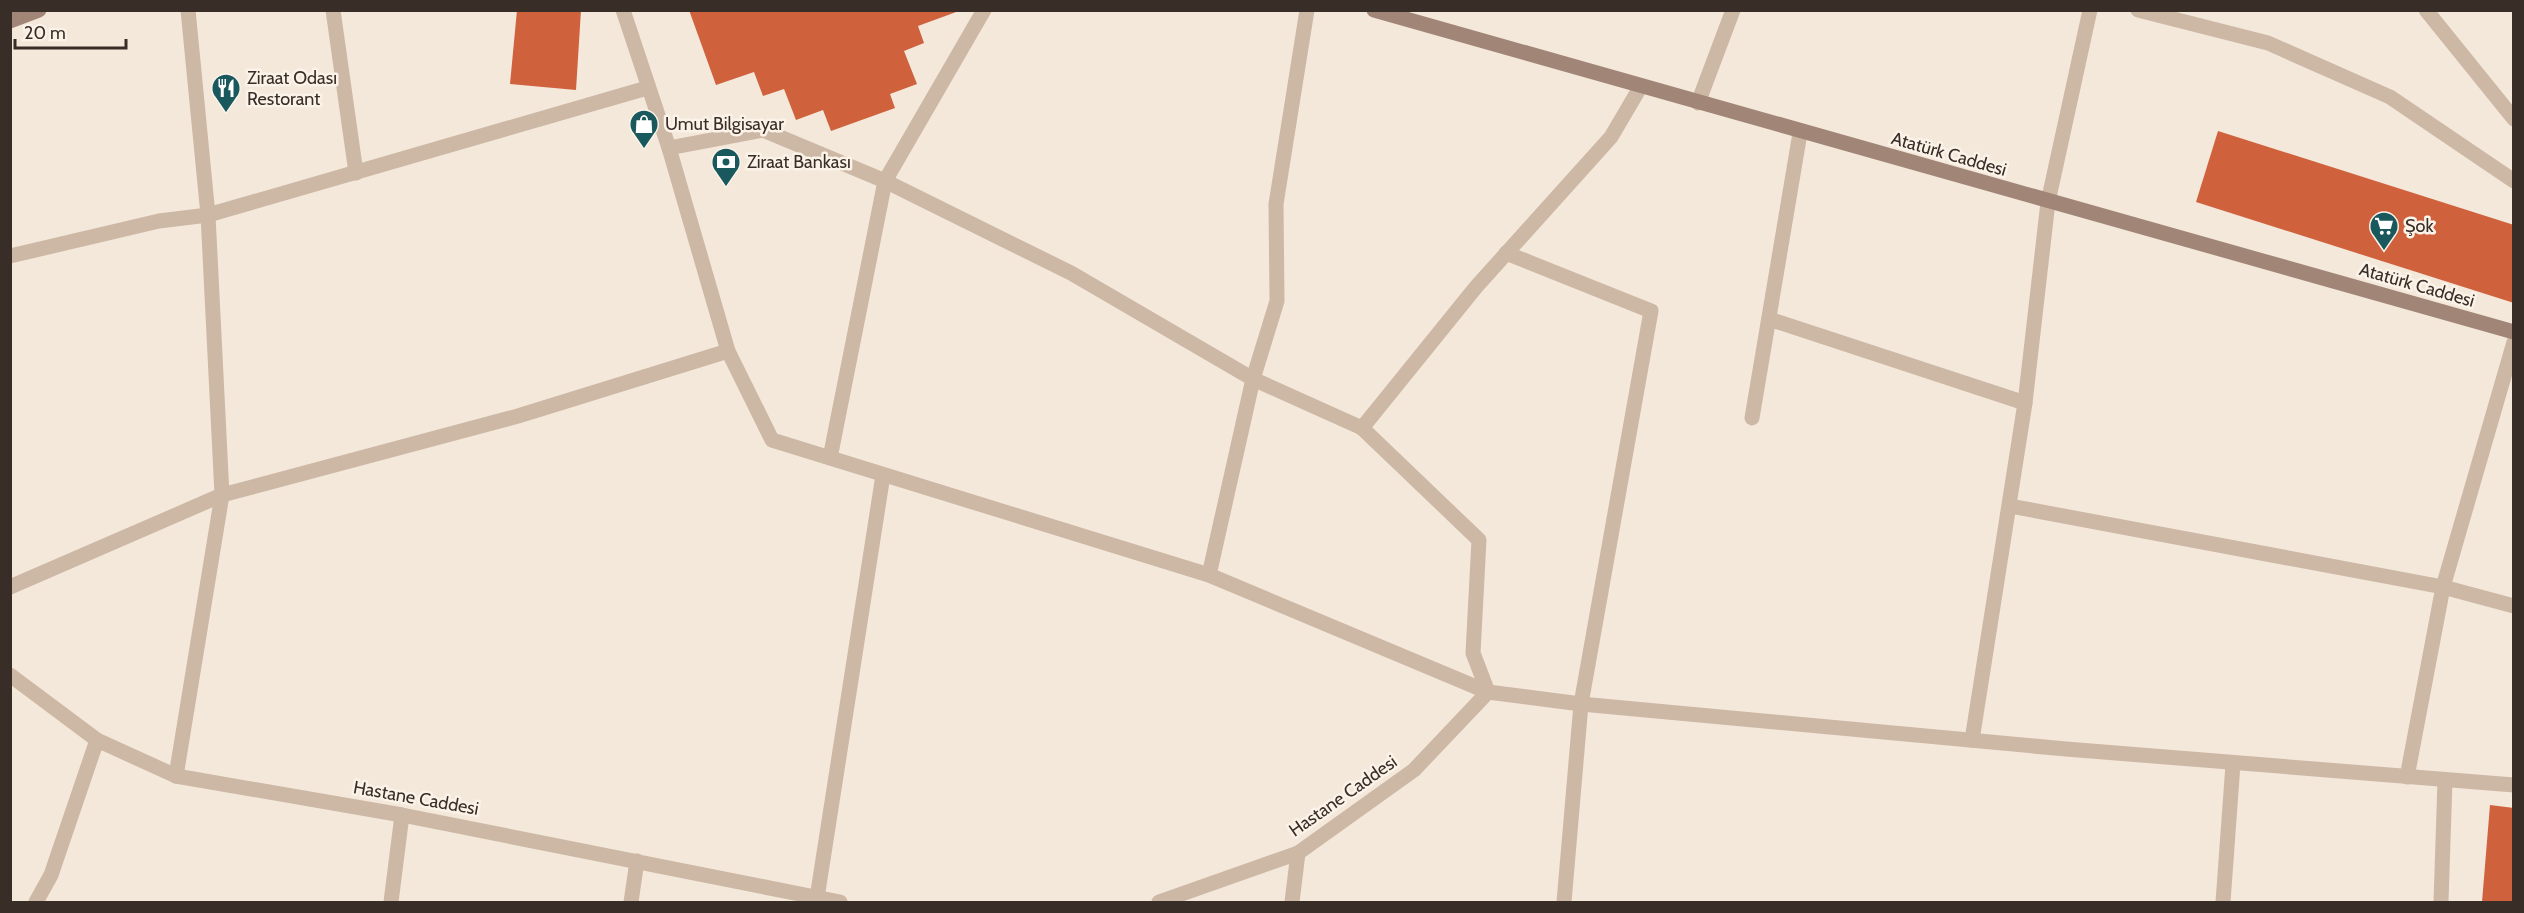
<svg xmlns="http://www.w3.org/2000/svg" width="2524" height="913" viewBox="0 0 2524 913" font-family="Cabin,sans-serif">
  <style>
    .building { fill: #d0613d }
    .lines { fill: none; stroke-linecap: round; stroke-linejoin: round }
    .street { stroke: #cdb8a6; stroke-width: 15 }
    .secondary { stroke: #a18677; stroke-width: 15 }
    .labels { text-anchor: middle; stroke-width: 5; stroke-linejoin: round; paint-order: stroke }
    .poi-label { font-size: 18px; fill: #392d27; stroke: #fbf2e8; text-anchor: start }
    .street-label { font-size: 18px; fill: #392d27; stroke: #fbf2e8 }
  </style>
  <rect width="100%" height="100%" fill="#f4e8db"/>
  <!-- building -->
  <g class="building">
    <path d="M517,10H581L576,90L510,84Z"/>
    <path d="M689,10H959V11L918,26L924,43L904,51L917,84L890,94L895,108L831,131L823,110L796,120L784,89L763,96L754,72L716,85Z"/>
    <path d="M2218,131L2514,225V303L2196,202Z"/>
    <path d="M2490,805L2514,808V902H2482Z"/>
  </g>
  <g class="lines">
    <!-- street -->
    <g class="street">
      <path d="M333,10L356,173"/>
      <path d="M623,10L669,148L728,351L772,440L1209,575L1488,692L1581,704L2066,749L2514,785"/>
      <path d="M1307,10L1276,204L1277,301L1253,379L1362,428L1476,287L1611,137L1641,86"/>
      <path d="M2138,10L2268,43L2390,97L2514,181"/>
      <path d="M2426,10L2514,119"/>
      <path d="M1698,103L1733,10"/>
      <path d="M669,148L763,130L885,181L1071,273L1253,379L1209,575"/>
      <path d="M1506,253L1651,311L1581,704L1564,902"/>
      <path d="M10,256L159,221L208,215L647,88"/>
      <path d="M1769,319L2025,403"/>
      <path d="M1752,418L1800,133"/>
      <path d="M1362,428L1479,540L1473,653L1488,692"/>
      <path d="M830,458L885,181L984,10"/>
      <path d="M2010,506L2443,587L2514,606"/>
      <path d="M10,587L222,495L518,416L728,351"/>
      <path d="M10,675L97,740L176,776L402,815L840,902"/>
      <path d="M1972,740L2025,403L2048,202L2090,10"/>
      <path d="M176,776L222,495L208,215L188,10"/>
      <path d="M2407,777L2443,587L2514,342"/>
      <path d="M817,898L883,475"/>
      <path d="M36,902L51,875L97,740"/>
      <path d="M391,902L402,815"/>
      <path d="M631,902L637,861"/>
      <path d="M1159,902L1298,853L1414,770L1488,692"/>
      <path d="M1292,902L1298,853"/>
      <path d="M2223,902L2233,764"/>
      <path d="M2441,902L2445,780"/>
    </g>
    <!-- secondary -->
    <g class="secondary">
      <path d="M1374,10L2514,332"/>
      <path d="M10,21L39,10"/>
    </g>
  </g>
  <!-- icons -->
  <defs>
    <g id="restaurant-pin" transform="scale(1.5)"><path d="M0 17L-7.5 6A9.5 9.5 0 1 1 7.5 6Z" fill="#19595e" stroke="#fbf2e8"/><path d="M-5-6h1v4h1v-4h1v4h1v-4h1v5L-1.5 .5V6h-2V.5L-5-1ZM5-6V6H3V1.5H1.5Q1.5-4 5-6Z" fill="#fff"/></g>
    <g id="shop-pin" transform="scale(1.5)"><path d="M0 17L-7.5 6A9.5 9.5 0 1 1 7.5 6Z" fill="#19595e" stroke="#fbf2e8"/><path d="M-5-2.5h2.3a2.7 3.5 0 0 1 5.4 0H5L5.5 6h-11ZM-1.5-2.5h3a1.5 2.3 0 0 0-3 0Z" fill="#fff"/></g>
    <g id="bank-pin" transform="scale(1.5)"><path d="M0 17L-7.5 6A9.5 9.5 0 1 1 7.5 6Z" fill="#19595e" stroke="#fbf2e8"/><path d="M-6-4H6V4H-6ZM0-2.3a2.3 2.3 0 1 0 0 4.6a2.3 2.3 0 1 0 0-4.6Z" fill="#fff"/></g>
    <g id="supermarket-pin" transform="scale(1.5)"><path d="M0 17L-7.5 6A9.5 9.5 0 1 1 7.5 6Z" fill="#19595e" stroke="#fbf2e8"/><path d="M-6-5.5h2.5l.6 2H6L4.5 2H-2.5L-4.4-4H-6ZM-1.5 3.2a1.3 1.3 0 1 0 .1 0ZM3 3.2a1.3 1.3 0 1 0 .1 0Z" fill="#fff"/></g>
  </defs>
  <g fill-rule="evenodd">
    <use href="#restaurant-pin" x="226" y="88"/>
    <use href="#shop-pin" x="644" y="124"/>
    <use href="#bank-pin" x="726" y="162"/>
    <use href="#supermarket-pin" x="2384" y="226"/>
  </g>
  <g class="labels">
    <!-- poi labels -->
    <g class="poi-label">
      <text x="247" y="84">Ziraat Odası<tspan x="247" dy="21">Restorant</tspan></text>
      <text x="665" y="130">Umut Bilgisayar</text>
      <text x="747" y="168">Ziraat Bankası</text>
      <text x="2405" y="232">Şok</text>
    </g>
    <!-- street labels -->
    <g class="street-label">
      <text transform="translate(1949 154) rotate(16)" y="6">Atatürk Caddesi</text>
      <text transform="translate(2417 285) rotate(16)" y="6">Atatürk Caddesi</text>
      <text transform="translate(1343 796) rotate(-35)" y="6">Hastane Caddesi</text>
      <text transform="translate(416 798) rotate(10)" y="6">Hastane Caddesi</text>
    </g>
  </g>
  <!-- border -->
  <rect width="2524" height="913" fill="none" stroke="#392d27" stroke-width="24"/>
  <!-- scale -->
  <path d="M15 39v9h111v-9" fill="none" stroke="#392d27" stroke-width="3"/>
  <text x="24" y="39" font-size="18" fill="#392d27" stroke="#fbf2e8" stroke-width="4.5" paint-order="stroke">20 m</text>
</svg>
